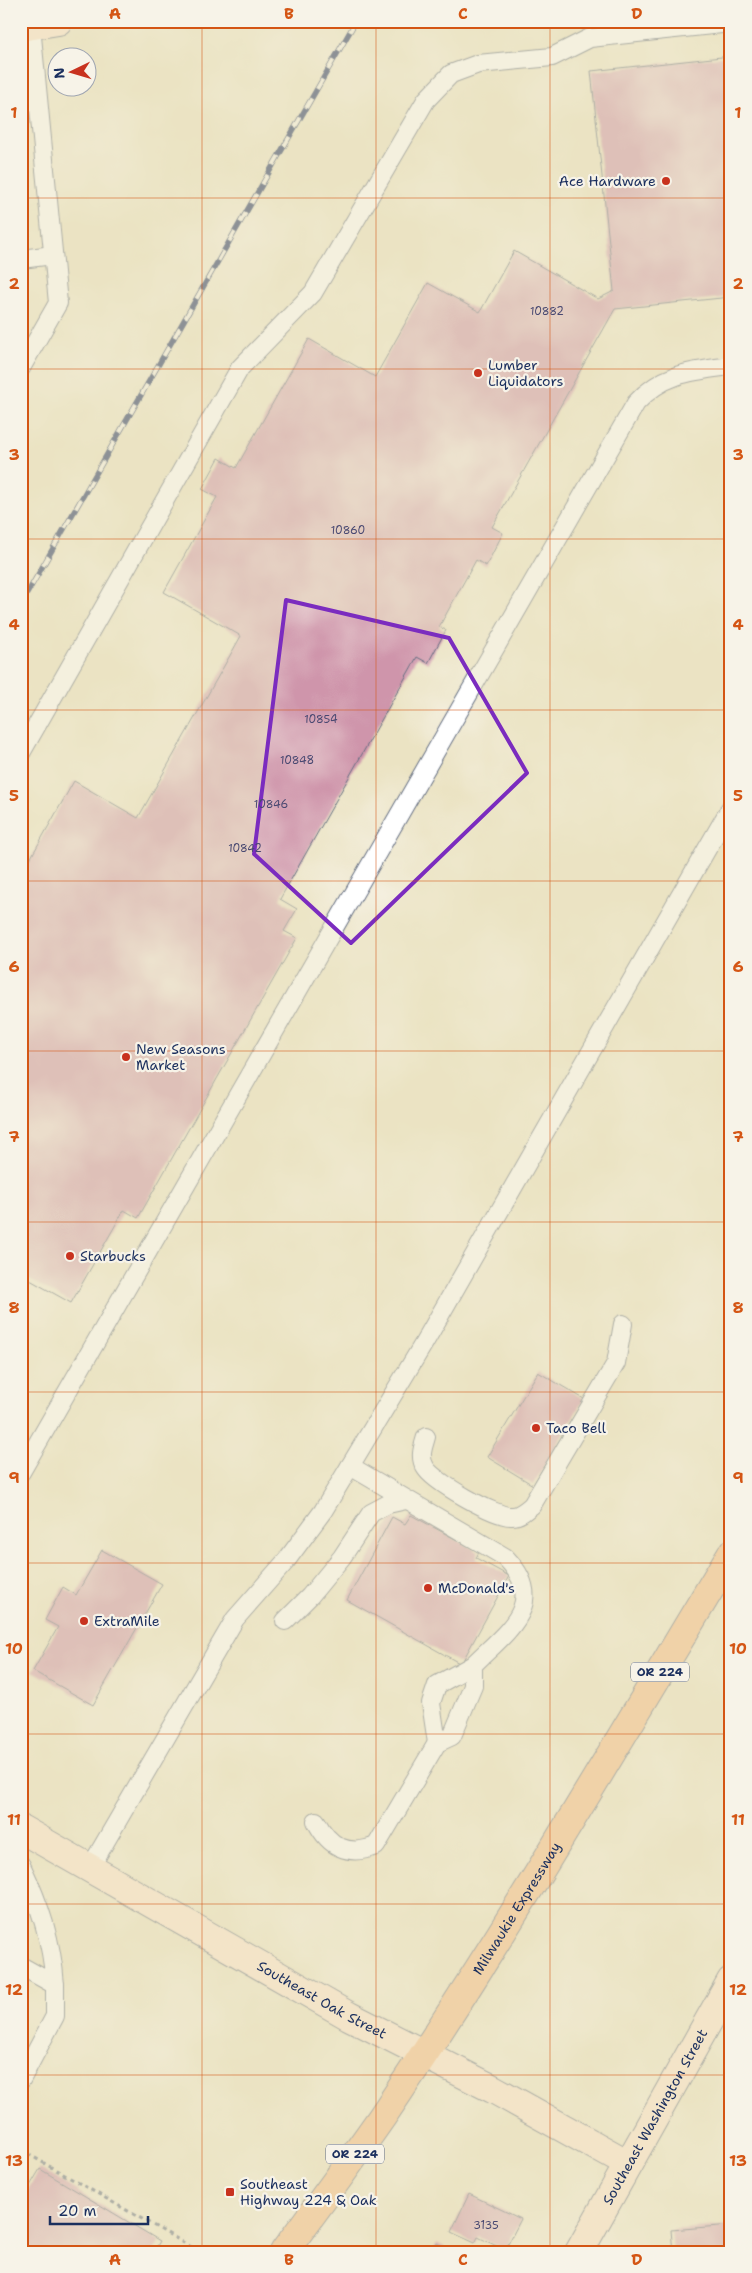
<svg xmlns="http://www.w3.org/2000/svg" width="752" height="2273" viewBox="0 0 752 2273" font-family="'Shantell Sans',sans-serif">
  <style>
    .building { fill: #cf95ab }
    .lines { fill: none; stroke-linecap: round; stroke-linejoin: round }
    .lane-casing { stroke: #646e81; stroke-width: 20 }
    .secondary-casing { stroke: #646e81; stroke-width: 30 }
    .highway-casing { stroke: #646e81; stroke-width: 30 }
    .path { stroke: #646e81; stroke-width: 3; stroke-dasharray: 4 4; stroke-linecap: butt }
    .lane { stroke: #fff; stroke-width: 18 }
    .secondary { stroke: #fce5cf; stroke-width: 28 }
    .highway { stroke: #f7bd88; stroke-width: 28 }
    .rail-casing { stroke: #1b2f5e; stroke-width: 5.5 }
    .rail { stroke: #f7f3e8; stroke-width: 4; stroke-dasharray: 11; stroke-linecap: butt }
    .marked { fill: none; stroke: #7b2cbf; stroke-width: 4; stroke-linejoin: round }
    .grid { fill: none; stroke: #d45514; stroke-width: 1; stroke-opacity: 0.55 }
    .poi-dot { fill: #c8321e; stroke: #f7f3e8; stroke-width: 2 }
    .labels { text-anchor: middle; stroke-width: 4.5; stroke-linejoin: round; paint-order: stroke }
    .number-label { font-size: 11px; fill: #484871 }
    .shield { fill: #f7f3e8; stroke: #5d6a87; stroke-width: 1 }
    .shield-label { font-size: 12px; font-weight: bold; fill: #1b2f5e }
    .poi-label { font-size: 14px; fill: #1b2f5e; stroke: #f7f3e8; text-anchor: start }
    .street-label { font-size: 14px; fill: #1b2f5e; stroke: #f7f3e8 }
    .neatline { fill: none; stroke: #d45514; stroke-width: 2 }
    .grid-label { font-size: 16px; text-anchor: middle; font-weight: bold; fill: #d45514 }
  </style>
  <rect width="100%" height="100%" fill="#f7f3e8"/>
  <filter id="ink" filterUnits="userSpaceOnUse"><feTurbulence type="fractalNoise" baseFrequency=".02" numOctaves="2"/><feDisplacementMap in="SourceGraphic" scale="10" xChannelSelector="R" yChannelSelector="G"/><feConvolveMatrix kernelMatrix="1 2 1 2 8 2 1 2 1" color-interpolation-filters="sRGB"/></filter>
  <filter id="wash" filterUnits="userSpaceOnUse"><feTurbulence type="fractalNoise" baseFrequency=".0096" numOctaves="4" result="noise"/><feDisplacementMap in="SourceGraphic" scale="20" xChannelSelector="R" yChannelSelector="G"/><feGaussianBlur stdDeviation="1.12" result="paint"/><feColorMatrix in="noise" values="0 0 0 0 0 0 0 0 0 0 0 0 0 0 0 0 0 1.4 0 .05"/><feComposite in="paint" operator="in"/></filter>
  <g filter="url(#wash)">
    <rect width="100%" height="100%" fill="#ebe3c3"/>
    <g id="blocks">
      <!-- building -->
      <g class="building">
        <path d="M731,56V297L615,309L492,527L503,533L486,566L476,560L439,627L446,630L428,663L417,657L280,899L297,909L284,931L297,938L138,1218L124,1210L71,1303L21,1275V875L74,781L138,818L241,636L164,592L217,497L202,489L219,458L236,468L309,339L375,377L428,283L480,312L514,251L598,299L614,291L591,71Z"/>
        <path d="M538,1372L584,1399L533,1485L487,1457Z"/>
        <path d="M411,1515L479,1552L476,1558L509,1576L461,1664L347,1600L392,1517L405,1524Z"/>
        <path d="M102,1550L162,1584L93,1705L33,1671L58,1627L45,1620L63,1587L76,1595Z"/>
        <path d="M40,2169L160,2241L154,2252H33L21,2245V2201Z"/>
        <path d="M469,2194L521,2219L505,2250L478,2237L475,2243L451,2232Z"/>
        <path d="M731,2225V2252H673L671,2230Z"/>
        <path d="M437,2243L454,2252H432Z"/>
      </g>
    </g>
  </g>
  <g filter="url(#ink)">
    <use href="#blocks" fill-opacity="0" stroke="#646e81" stroke-width="1"/>
    <g class="lines">
      <!-- lane casing -->
      <g class="lane-casing">
        <g id="lane">
          <path d="M21,259L53,255"/>
          <path d="M21,368L58,303L31,26"/>
          <path d="M21,753L240,368L313,293L426,100L451,74L478,64L552,57L590,38L731,23"/>
          <path d="M426,1437C423,1447 419,1457 425,1467C432,1481 497,1518 512,1516C520,1516 526,1510 532,1505L616,1363L623,1324"/>
          <path d="M21,1472L636,403C663,373 692,371 731,366"/>
          <path d="M285,1621L310,1596L342,1557L371,1513L388,1504L406,1500"/>
          <path d="M437,1743L431,1703L437,1685L473,1665"/>
          <path d="M316,1821C329,1847 348,1857 376,1846L437,1743L452,1736L473,1686V1665C508,1630 550,1603 505,1557L350,1466"/>
          <path d="M21,1865C40,1905 52,1941 55,1985"/>
          <path d="M90,1868L235,1619L286,1561L323,1511L424,1343L731,807"/>
          <path d="M21,1966L55,1985V2016L21,2080"/>
        </g>
      </g>
      <!-- secondary casing -->
      <g class="secondary-casing">
        <g id="secondary">
          <path d="M21,27L58,21"/>
          <path id="s1" d="M21,1829L349,2016L493,2089L628,2164"/>
          <path id="s2" d="M579,2252L731,1981"/>
        </g>
      </g>
      <!-- highway casing -->
      <g class="highway-casing">
        <g id="highway">
          <path id="s3" d="M284,2252C317,2207 350,2163 382,2117C506,1934 617,1743 731,1554"/>
        </g>
      </g>
      <!-- path -->
      <g class="path">
        <path d="M729,2093H731"/>
        <path d="M21,2150L200,2252"/>
      </g>
      <!-- lane -->
      <use href="#lane" class="lane"/>
      <!-- secondary -->
      <use href="#secondary" class="secondary"/>
      <!-- highway -->
      <use href="#highway" class="highway"/>
      <!-- rail casing -->
      <g class="rail-casing">
        <path id="rail" d="M21,604L356,21"/>
      </g>
      <!-- rail -->
      <use href="#rail" class="rail"/>
    </g>
  </g>
  <!-- marked area -->
  <path d="M0 0H752V2273H0ZM286,600L449,638L527,773L351,943L254,854Z" fill="#ebe3c3" fill-opacity=".55" fill-rule="evenodd"/>
  <path class="marked" d="M286,600L449,638L527,773L351,943L254,854Z"/>
  <!-- grid -->
  <path class="grid" d="M202,21V2252M376,21V2252M550,21V2252M21,198H731M21,369H731M21,539H731M21,710H731M21,881H731M21,1051H731M21,1222H731M21,1392H731M21,1563H731M21,1734H731M21,1904H731M21,2075H731"/>
  <!-- markers -->
  <g class="poi-dot">
    <circle cx="666" cy="181" r="5"/>
    <circle cx="478" cy="373" r="5"/>
    <circle cx="126" cy="1057" r="5"/>
    <circle cx="70" cy="1256" r="5"/>
    <circle cx="536" cy="1428" r="5"/>
    <circle cx="428" cy="1588" r="5"/>
    <circle cx="84" cy="1621" r="5"/>
    <rect x="225" y="2187" width="10" height="10" rx="2.5"/>
  </g>
  <g class="labels">
    <!-- number labels -->
    <g class="number-label">
      <text x="547" y="315">10882</text>
      <text x="348" y="534">10860</text>
      <text x="321" y="723">10854</text>
      <text x="297" y="764">10848</text>
      <text x="271" y="808">10846</text>
      <text x="245" y="852">10842</text>
      <text x="486" y="2229">3135</text>
    </g>
    <!-- shield labels -->
    <g class="shield">
      <rect x="631" y="1662.5" width="58" height="19" rx="4"/>
      <rect x="326" y="2144.5" width="58" height="19" rx="4"/>
    </g>
    <g class="shield-label">
      <text x="660" y="1676">OR 224</text>
      <text x="355" y="2158">OR 224</text>
    </g>
    <!-- poi labels -->
    <g class="poi-label">
      <text x="656" y="186" text-anchor="end">Ace Hardware</text>
      <text x="488" y="370">Lumber<tspan x="488" dy="16">Liquidators</tspan></text>
      <text x="136" y="1054">New Seasons<tspan x="136" dy="16">Market</tspan></text>
      <text x="80" y="1261">Starbucks</text>
      <text x="546" y="1433">Taco Bell</text>
      <text x="438" y="1593">McDonald's</text>
      <text x="94" y="1626">ExtraMile</text>
      <text x="240" y="2189">Southeast<tspan x="240" dy="16">Highway 224 &amp; Oak</tspan></text>
    </g>
    <!-- street labels -->
    <g class="street-label">
      <text dy="5" stroke="none"><textPath href="#s3" startOffset="415">Milwaukie Expressway</textPath></text>
      <text dy="5" stroke="none"><textPath href="#s1" startOffset="346">Southeast Oak Street</textPath></text>
      <text dy="5" stroke="none"><textPath href="#s2" startOffset="155">Southeast Washington Street</textPath></text>
    </g>
  </g>
  <!-- margin -->
  <rect width="752" height="2273" fill="none" stroke="#f7f3e8" stroke-width="55"/>
  <!-- north arrow -->
  <g transform="translate(72 72) rotate(265)"><circle r="24" fill="#f7f3e8" stroke="#9fa5b1"/>
  <path d="M0-4L9 19L0 12L-9 19Z" fill="#c8321e"/>
  <text y="-8" font-size="14" font-weight="bold" text-anchor="middle" fill="#1b2f5e">N</text>
  </g>
  <!-- scale -->
  <path d="M50 2216v8h98v-8" fill="none" stroke="#1b2f5e" stroke-width="2.5"/>
  <text x="58" y="2216" font-size="15" fill="#1b2f5e" stroke="#f7f3e8" stroke-width="4" paint-order="stroke">20 m</text>
  <rect x="28" y="28" width="696" height="2218" class="neatline"/>
  <g class="grid-label">
    <text x="115" y="19">A</text>
    <text x="289" y="19">B</text>
    <text x="463" y="19">C</text>
    <text x="637" y="19">D</text>
    <text x="14" y="118">1</text>
    <text x="738" y="118">1</text>
    <text x="14" y="289">2</text>
    <text x="738" y="289">2</text>
    <text x="14" y="460">3</text>
    <text x="738" y="460">3</text>
    <text x="14" y="630">4</text>
    <text x="738" y="630">4</text>
    <text x="14" y="801">5</text>
    <text x="738" y="801">5</text>
    <text x="14" y="972">6</text>
    <text x="738" y="972">6</text>
    <text x="14" y="1142">7</text>
    <text x="738" y="1142">7</text>
    <text x="14" y="1313">8</text>
    <text x="738" y="1313">8</text>
    <text x="14" y="1483">9</text>
    <text x="738" y="1483">9</text>
    <text x="14" y="1654">10</text>
    <text x="738" y="1654">10</text>
    <text x="14" y="1825">11</text>
    <text x="738" y="1825">11</text>
    <text x="14" y="1995">12</text>
    <text x="738" y="1995">12</text>
    <text x="14" y="2166">13</text>
    <text x="738" y="2166">13</text>
    <text x="115" y="2265">A</text>
    <text x="289" y="2265">B</text>
    <text x="463" y="2265">C</text>
    <text x="637" y="2265">D</text>
  </g>
</svg>
